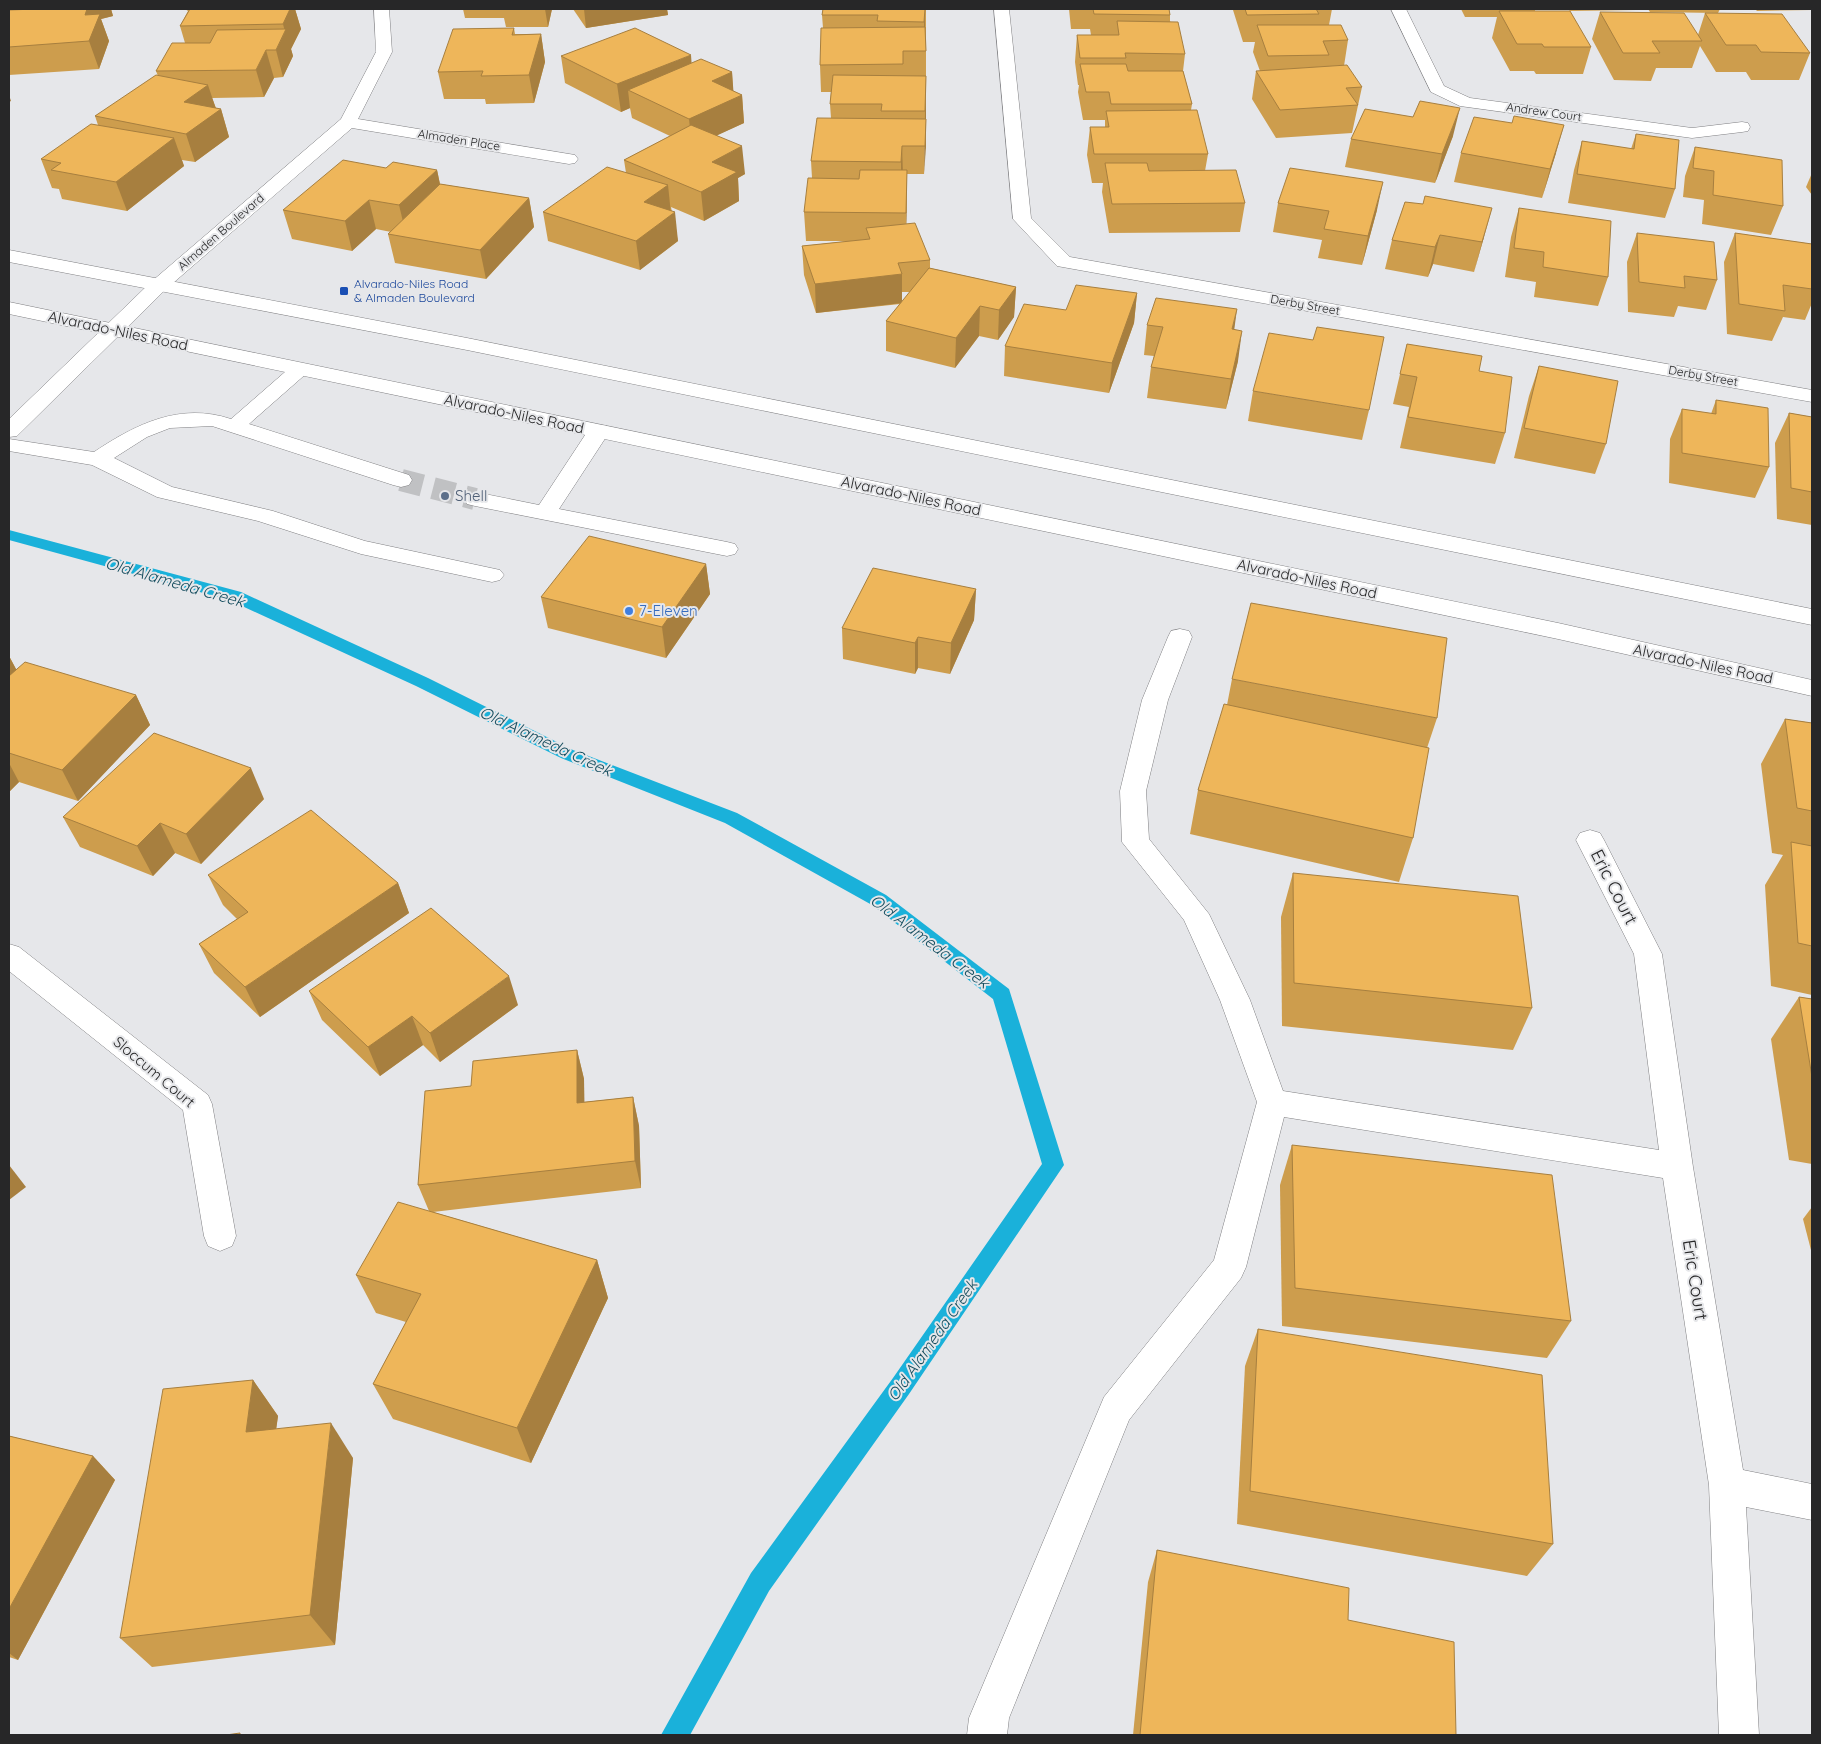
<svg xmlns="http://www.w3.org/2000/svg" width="1821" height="1744" viewBox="0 0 1821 1744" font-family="Quicksand,sans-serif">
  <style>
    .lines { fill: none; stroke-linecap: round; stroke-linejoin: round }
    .stream { fill: #1ab1da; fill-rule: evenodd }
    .minor-tunnel { stroke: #c0c1c3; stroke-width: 22; stroke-dasharray: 22 11; stroke-linecap: butt }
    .minor-casing { stroke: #808083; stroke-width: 1 }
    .major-casing { stroke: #808083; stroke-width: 1 }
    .minor { fill: #fff; fill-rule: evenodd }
    .major { fill: #fff; fill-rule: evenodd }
    .wall { fill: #cd9d4d; fill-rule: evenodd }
    .shaded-wall { fill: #a77f3f }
    .building { fill: #eeb65a; stroke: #a77f3f }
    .transit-dot { fill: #1a4fb4; stroke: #e6e7ea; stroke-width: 2 }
    .service-dot { fill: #5c6f8a; stroke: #e6e7ea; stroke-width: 2 }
    .shop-dot { fill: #3f7fe0; stroke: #e6e7ea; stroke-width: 2 }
    .labels { text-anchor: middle; stroke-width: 4; stroke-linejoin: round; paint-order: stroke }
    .far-street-label { font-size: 12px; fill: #272728; stroke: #e6e7ea }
    .far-transit-label { font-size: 12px; fill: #164399; stroke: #e6e7ea; text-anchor: start }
    .street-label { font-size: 15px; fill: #272728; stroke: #e6e7ea }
    .service-label { font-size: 15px; fill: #4e5e75; stroke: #e6e7ea; text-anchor: start }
    .shop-label { font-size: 15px; fill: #366cbe; stroke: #e6e7ea; text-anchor: start }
    .water-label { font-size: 16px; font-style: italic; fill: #174e5f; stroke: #e6e7ea }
    .near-street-label { font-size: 18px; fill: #272728; stroke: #e6e7ea }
  </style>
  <rect width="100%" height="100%" fill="#e6e7ea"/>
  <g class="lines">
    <!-- stream -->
    <path class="stream" d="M9,530L241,592L428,678L573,750L737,813L886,895L1009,989L1064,1165L909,1394L769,1591L690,1735H661L751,1573L893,1378L1042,1164L993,999L872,905L725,823L561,758L416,686L229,600L9,540Z"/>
    <!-- minor-tunnel -->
    <path class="minor-tunnel" d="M401,480L475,499"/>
    <!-- minor casing -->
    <g class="minor-casing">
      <g id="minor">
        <path d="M374,9H389L392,52L358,119L569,154L575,155L578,159L575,163L569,164L352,128L165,290L17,436L9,437V419L151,282L341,119L376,52Z"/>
        <path d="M994,9H1009L1031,218L1070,257L1812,390V402L1057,266L1013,219Z"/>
        <path d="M1391,9H1406L1444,86L1470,98L1692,128L1742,122L1748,123L1750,127L1748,131L1742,132L1692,138L1460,106L1431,92Z"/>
        <path d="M300,363L307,365L310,369L307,373L249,424L409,475L412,480L409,485L401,487L393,485L212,426L170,428L147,437L114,458L172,487L273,511L365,541L500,570L504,575L500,580L492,582L361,554L258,521L157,497L92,465L9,451V439L94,452C136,424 180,402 231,419L293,365Z"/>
        <path d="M599,425L607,426L610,431L559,509L727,542L735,544L738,549L735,554L727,556L475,506L467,504L464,499L467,494L475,492L539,505L591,426Z"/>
        <path d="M1180,629L1189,631L1192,637L1168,700L1146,791L1149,839L1209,914L1250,1000L1283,1091L1659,1150L1634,954L1576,840L1580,833L1590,830L1600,833L1604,840L1662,954L1693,1167L1743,1470L1812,1484V1520L1746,1507L1759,1735H1719L1709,1485L1663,1178L1284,1117L1246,1267L1241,1278L1129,1420L1009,1718L1007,1735H967L969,1718L1104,1397L1214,1260L1257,1102L1220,1000L1184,920L1122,842L1120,791L1142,700L1168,637L1171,631Z"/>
        <path d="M9,944L19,947L208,1095L212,1104L236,1236L232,1246L220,1251L208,1246L204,1236L183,1110L9,971Z"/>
      </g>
    </g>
    <!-- major casing -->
    <g class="major-casing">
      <g id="major">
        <path d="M9,250L467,338L1812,609V625L467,350L9,262Z"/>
        <path d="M9,302L1558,623L1812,680V696L1558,639L9,314Z"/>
      </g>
    </g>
    <!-- minor -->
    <use href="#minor" class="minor"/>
    <!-- major -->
    <use href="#major" class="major"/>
  </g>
  <!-- wall -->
  <g class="wall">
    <path d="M9,9H111L113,16L101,19L109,41L99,69L9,75Z"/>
    <path d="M185,9H295L301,29L291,49L293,56L283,77L274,78L264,97L212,98L216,108L221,109L229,137L195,162L182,160L184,166L127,211L62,199L59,189L52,188L41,159L98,125L95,116L158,76L156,71L185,43L180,26L188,11Z"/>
    <path d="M463,9H552L548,27H506L504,18H465Z"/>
    <path d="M573,9H667L668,15L586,28Z"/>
    <path d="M823,9H926V104L924,174H907L906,224L930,260V268L1016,287L1014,317L998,340L979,336L955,368L886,351V321L900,304L816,313L804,275L802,246L848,241H806L804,212L812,178L811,161L831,118L830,104L831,92H821L820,65L823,28L822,15ZM902,292H910L902,302Z"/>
    <path d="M1069,9H1169L1170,15V21L1185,54L1183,71L1192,104L1191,110L1208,154L1205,171L1245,203L1240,232L1109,233L1102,192L1103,183H1092L1087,155L1090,127H1105V120H1083L1078,92L1079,85H1078L1075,62L1077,35H1091L1090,29H1071Z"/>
    <path d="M1233,9H1332L1329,25L1348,40L1344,66L1362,87L1352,133L1276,138L1252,99L1256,71H1260L1253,52L1255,42H1243L1233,10Z"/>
    <path d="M1461,9H1535V11L1591,47L1583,74H1536L1534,71H1510L1492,38L1497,17H1465Z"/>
    <path d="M1568,9H1636V10L1570,11Z"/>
    <path d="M1648,9H1720L1718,13L1650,12Z"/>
    <path d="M1755,9H1812V10L1757,11Z"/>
    <path d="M1600,12L1698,35L1705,13L1810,53L1799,80H1751L1746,72H1716L1700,46L1692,68H1656L1651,81L1614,80L1592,39Z"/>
    <path d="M514,28L515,34H541L545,62L534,103L486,104L485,99H444L438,72Z"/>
    <path d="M561,56L691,63L732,72L733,91L742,95L744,123L717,135L745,174L738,178L739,201L704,221L671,207L678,241L640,270L548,241L543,212L626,173L624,160L670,136L632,118L630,108L621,112L565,83Z"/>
    <path d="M1413,117L1453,136L1435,183L1345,167L1351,139Z"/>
    <path d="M1636,134L1675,189L1665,218L1568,203L1574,170L1582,141L1631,149Z"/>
    <path d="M1695,147L1783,206L1771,235L1702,224L1704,200L1683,197L1685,176Z"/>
    <path d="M1461,153H1556L1542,198L1454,182Z"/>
    <path d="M386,168L437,170L440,184L529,198L534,227L486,279L395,263L388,234L391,232L376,229L352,251L292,239L283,210Z"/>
    <path d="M1812,173V195L1806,187Z"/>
    <path d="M1405,202L1484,237L1474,272L1433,264L1428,277L1385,269L1392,240Z"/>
    <path d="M1278,203L1377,210L1362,265L1318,258L1322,240L1273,232Z"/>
    <path d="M1519,208L1608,277L1598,306L1534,297L1536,282L1505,277L1511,237Z"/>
    <path d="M1637,233L1717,280L1706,310L1678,306L1674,317L1628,312L1627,262Z"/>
    <path d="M1735,233L1812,244V303L1805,320L1783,317L1772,341L1727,334L1724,262Z"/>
    <path d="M1137,293L1134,323L1109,393L1004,376L1005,346L1066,310Z"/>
    <path d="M1147,325L1234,329L1238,361L1226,409L1147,398L1151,367L1154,356L1144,355Z"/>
    <path d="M1407,344L1479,371L1505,433L1495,464L1400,448L1409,407L1393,404Z"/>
    <path d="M1539,366L1606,444L1595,474L1514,458L1529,396Z"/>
    <path d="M1253,391L1369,410L1362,440L1248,421Z"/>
    <path d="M1716,400L1769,467L1755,498L1669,483L1670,439L1682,409L1711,414Z"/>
    <path d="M1789,413L1812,417V525L1777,519L1775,443Z"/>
    <path d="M706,564L710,594L666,658L548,628L541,597Z"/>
    <path d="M976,589L974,620L950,674L918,668L915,674L843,659L842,628Z"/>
    <path d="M9,656L16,669L136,695L150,725L78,801L19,782L9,792Z"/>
    <path d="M1232,679L1437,718L1427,748L1413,838L1399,882L1190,834L1198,790L1227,705Z"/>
    <path d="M1785,719L1812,723V995L1771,986L1765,885L1783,855L1772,853L1761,764Z"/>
    <path d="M264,799L201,864L175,853L153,876L80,847L63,817Z"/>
    <path d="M1293,873L1532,1008L1513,1050L1282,1026L1281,917Z"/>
    <path d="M208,875L398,883L409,913L260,1017L214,973L199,944L237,919L223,905Z"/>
    <path d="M309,991L518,1005L440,1062L423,1045L380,1076L322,1020Z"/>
    <path d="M1799,997L1812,999V1164L1789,1160L1771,1039Z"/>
    <path d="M577,1050L584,1079V1102L633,1097L639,1126L641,1188L433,1212L597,1260L608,1298L531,1463L393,1419L373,1384L406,1322L376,1313L356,1275L429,1211L418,1185L471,1086Z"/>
    <path d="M1292,1145L1571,1321L1547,1358L1282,1326L1280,1185Z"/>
    <path d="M1812,1207V1254L1803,1219Z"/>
    <path d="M1258,1329L1553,1544L1527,1576L1237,1524L1245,1366Z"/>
    <path d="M253,1380L278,1416L276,1429L353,1458L335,1645L152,1667L120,1638Z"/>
    <path d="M9,1436L93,1456L115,1480L18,1660L9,1657Z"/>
    <path d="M1157,1550L1456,1735H1133L1148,1582Z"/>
  </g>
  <!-- shaded-wall -->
  <g class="shaded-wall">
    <path d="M9,9H36L9,27Z"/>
    <path d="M44,9H111L113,16L101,19L109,41L99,69L89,41Z"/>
    <path d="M290,9H295L301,29L291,49L293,56L283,77L276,50L285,32L283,24Z"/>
    <path d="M545,9H552L548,27Z"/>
    <path d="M584,9H667L668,15L586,28Z"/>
    <path d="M925,9V26L924,49V22Z"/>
    <path d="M541,34L545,62L534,103L529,75Z"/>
    <path d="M266,50L274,78L264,97L256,70Z"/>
    <path d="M691,55L693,82L628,90L630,108L621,112L617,84Z"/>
    <path d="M732,72L734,99L742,95L744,123L692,147L689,119L712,81Z"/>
    <path d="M926,76V147L924,174L925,111Z"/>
    <path d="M208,85L217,112L221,109L229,137L195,162L186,134L184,102Z"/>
    <path d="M9,95L11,101L9,102Z"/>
    <path d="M1460,108L1453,136L1435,183L1442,154Z"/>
    <path d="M1564,125L1556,153L1542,198L1550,169Z"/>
    <path d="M174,138L184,166L127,211L116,182Z"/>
    <path d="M742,146L745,174L738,178L739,201L704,221L701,192L712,162Z"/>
    <path d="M902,146L903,174L901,191V162Z"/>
    <path d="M437,170L443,199L406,234L399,205Z"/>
    <path d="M907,170V199L906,242V213Z"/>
    <path d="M1383,182L1377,210L1362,265L1368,236Z"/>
    <path d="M668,185L671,214L644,202Z"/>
    <path d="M529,198L534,227L486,279L480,250Z"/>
    <path d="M369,200L376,229L352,251L345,221Z"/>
    <path d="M1492,208L1484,237L1474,272L1482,242Z"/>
    <path d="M675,212L678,241L640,270L636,241Z"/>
    <path d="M1440,235L1433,264L1428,277L1435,247Z"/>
    <path d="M902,274V303L816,313L815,284Z"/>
    <path d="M1016,287L1014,317L998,340L999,310Z"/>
    <path d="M1137,293L1134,323L1109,393L1112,363Z"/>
    <path d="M980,306L979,336L955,368L956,338Z"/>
    <path d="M1237,309L1233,339L1232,329Z"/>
    <path d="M1242,331L1238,361L1226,409L1231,379Z"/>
    <path d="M706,564L710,594L666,658L662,627Z"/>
    <path d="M976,589L974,620L950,674L951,643Z"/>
    <path d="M918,637V668L915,674V643Z"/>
    <path d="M9,656L17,671L9,678Z"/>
    <path d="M136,695L150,725L78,801L62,770Z"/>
    <path d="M9,763L19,782L9,792Z"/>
    <path d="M251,768L264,799L201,864L186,834Z"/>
    <path d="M160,823L175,853L153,876L137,846Z"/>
    <path d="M398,883L409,913L260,1017L245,987Z"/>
    <path d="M509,976L518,1005L440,1062L430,1033Z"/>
    <path d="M412,1016L423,1045L380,1076L368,1047Z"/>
    <path d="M577,1050L584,1079L585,1132L577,1103Z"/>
    <path d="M633,1097L639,1126L641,1188L635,1161Z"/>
    <path d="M9,1165L26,1187L9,1200Z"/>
    <path d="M597,1260L608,1298L531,1463L517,1428Z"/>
    <path d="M253,1380L278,1416L271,1467L246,1432Z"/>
    <path d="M331,1423L353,1458L335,1645L310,1615Z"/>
    <path d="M93,1456L115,1480L18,1660L9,1653V1609Z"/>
  </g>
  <!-- building -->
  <g class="building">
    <path d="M36,9H87L85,15L100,14L89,41L9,47V10Z"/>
    <path d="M190,9H290L283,24L180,26Z"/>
    <path d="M823,9H925L924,22L877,21L878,15H822Z"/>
    <path d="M1093,9H1169L1170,15L1094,14Z"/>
    <path d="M1245,9H1316L1319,14L1247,15Z"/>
    <path d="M1499,11H1570L1591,47H1544L1542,44H1517Z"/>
    <path d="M1600,12L1684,13L1702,41H1652L1660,53H1623Z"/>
    <path d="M1705,13L1782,14L1810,53L1761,52L1756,45H1726Z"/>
    <path d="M1117,21L1178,22L1185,54L1125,53L1126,58H1080L1077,35H1119Z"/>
    <path d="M1257,25H1341L1348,40L1323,41L1329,55L1268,56Z"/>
    <path d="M925,27L926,51H903V64L820,65L821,28Z"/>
    <path d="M514,28L512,35L541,34L529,75L481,76L483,71L438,72L453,29Z"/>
    <path d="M635,28L691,55L617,84L561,56Z"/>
    <path d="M286,29L276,50H266L256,70L156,71L172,43H210L217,30Z"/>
    <path d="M701,59L732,72L712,81L742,95L689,119L628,90Z"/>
    <path d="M1080,64H1126L1128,71H1183L1192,104H1111L1109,92H1086Z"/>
    <path d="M1347,65L1362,87L1346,88L1358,105L1280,110L1256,71Z"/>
    <path d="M156,75L208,85L184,102L221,109L186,134L95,116Z"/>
    <path d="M833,75L926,76L925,111H881L882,104H830Z"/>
    <path d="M1420,101L1460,108L1442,154L1351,139L1365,109L1413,117Z"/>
    <path d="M1197,110L1208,154H1094L1090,127H1109L1106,111Z"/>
    <path d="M1514,116L1564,125L1550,169L1461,153L1474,117L1512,123Z"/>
    <path d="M817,118L926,119L925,146H902L901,162L811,161Z"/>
    <path d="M91,124L174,138L116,182L51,170L61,163L41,159Z"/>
    <path d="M691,125L742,146L712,162L737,172L701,192L624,160Z"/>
    <path d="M1636,134L1679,140L1675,189L1577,174L1582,141L1634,149Z"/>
    <path d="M1695,147L1782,160L1783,206L1713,195L1714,171L1693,168Z"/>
    <path d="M343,160L386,168L393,162L437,170L399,205L369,200L345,221L283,210Z"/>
    <path d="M1105,163H1147L1149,171L1236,170L1245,203L1112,204Z"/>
    <path d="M607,167L668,185L644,202L675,212L636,241L543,212Z"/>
    <path d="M1290,168L1383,182L1368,236L1324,229L1329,211L1278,203Z"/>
    <path d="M860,170H907L906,213L804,212L808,178L859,179Z"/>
    <path d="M440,184L529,198L480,250L388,234Z"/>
    <path d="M1425,196L1492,208L1482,242L1440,235L1435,247L1392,240L1405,202L1423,204Z"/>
    <path d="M1519,208L1611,221L1608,277L1543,267L1544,252L1514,248Z"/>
    <path d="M915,223L930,260L898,263L902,274L815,284L802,246L870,239L866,228Z"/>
    <path d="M1637,233L1714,242L1717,280L1684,276L1685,288L1639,282Z"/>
    <path d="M1735,233L1812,244V289L1783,285L1785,311L1739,304Z"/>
    <path d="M929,268L1016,287L999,310L980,306L956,338L886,321Z"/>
    <path d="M1076,285L1137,293L1112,363L1005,346L1024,304L1066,310Z"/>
    <path d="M1156,298L1237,309L1232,329L1242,331L1231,379L1151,367L1163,327L1147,325Z"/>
    <path d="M1317,327L1384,337L1369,410L1253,391L1269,333L1313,340Z"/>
    <path d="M1407,344L1482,356L1479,371L1512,377L1505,433L1408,417L1417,377L1400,374Z"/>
    <path d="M1539,366L1618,381L1606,444L1524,428Z"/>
    <path d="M1716,400L1768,408L1769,467L1682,453V409L1716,414Z"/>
    <path d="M1789,413L1812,417V492L1791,488Z"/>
    <path d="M589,536L706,564L662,627L541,597Z"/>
    <path d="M873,568L976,589L951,643L918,637L915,643L842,628Z"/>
    <path d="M1251,603L1447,638L1437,718L1232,679Z"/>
    <path d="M25,662L136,695L62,770L9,753V676Z"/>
    <path d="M1224,704L1429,748L1413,838L1198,790Z"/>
    <path d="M1785,719L1812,723V811L1797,808Z"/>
    <path d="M154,733L251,768L186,834L160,823L137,846L63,817Z"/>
    <path d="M311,810L398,883L245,987L199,944L248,912L208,875Z"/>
    <path d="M1791,842L1812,846V946L1798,943Z"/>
    <path d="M1293,873L1518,896L1532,1008L1294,983Z"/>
    <path d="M431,908L509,976L430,1033L412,1016L368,1047L309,991Z"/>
    <path d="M1799,997L1812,999V1077Z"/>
    <path d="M577,1050V1103L633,1097L635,1161L418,1185L425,1091L471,1086L473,1061Z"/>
    <path d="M1292,1145L1552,1175L1571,1321L1295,1288Z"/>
    <path d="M398,1202L597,1260L517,1428L373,1384L421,1294L356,1275Z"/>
    <path d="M1258,1329L1542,1375L1553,1544L1250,1491Z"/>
    <path d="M253,1380L246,1432L331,1423L310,1615L120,1638L163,1389Z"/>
    <path d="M9,1436L93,1456L9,1609Z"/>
    <path d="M1157,1550L1349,1588L1348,1620L1454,1642L1456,1735H1140Z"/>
    <path d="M240,1733V1735H226Z"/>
  </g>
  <!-- markers -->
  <rect class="transit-dot" x="339" y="286" width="10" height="10" rx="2.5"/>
  <circle class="service-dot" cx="445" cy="496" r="5"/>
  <circle class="shop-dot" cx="629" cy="611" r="5"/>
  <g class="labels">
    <!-- far-street labels -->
    <g class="far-street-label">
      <text transform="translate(1544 112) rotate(8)" y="4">Andrew Court</text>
      <text transform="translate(459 140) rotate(9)" y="4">Almaden Place</text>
      <text transform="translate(221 232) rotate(-41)" y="4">Almaden Boulevard</text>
      <text transform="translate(1305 305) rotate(10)" y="4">Derby Street</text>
      <text transform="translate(1703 376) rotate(10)" y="4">Derby Street</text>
    </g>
    <!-- far-transit labels -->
    <g class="far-transit-label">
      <text x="354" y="288">Alvarado-Niles Road<tspan x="354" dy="14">&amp; Almaden Boulevard</tspan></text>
    </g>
    <!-- street labels -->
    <g class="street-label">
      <text transform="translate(118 331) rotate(12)" y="5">Alvarado-Niles Road</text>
      <text transform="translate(514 414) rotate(12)" y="5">Alvarado-Niles Road</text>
      <text transform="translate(911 496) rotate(12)" y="5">Alvarado-Niles Road</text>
      <text transform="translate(1307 579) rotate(12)" y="5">Alvarado-Niles Road</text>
      <text transform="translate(1703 664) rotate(12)" y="5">Alvarado-Niles Road</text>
      <text transform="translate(154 1072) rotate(40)" y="5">Sloccum Court</text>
    </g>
    <!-- service labels -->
    <g class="service-label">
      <text x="455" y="501">Shell</text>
    </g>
    <!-- shop labels -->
    <g class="shop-label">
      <text x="639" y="616">7-Eleven</text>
    </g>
    <!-- water labels -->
    <g class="water-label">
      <text transform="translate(175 582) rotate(16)" y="6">Old Alameda Creek</text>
      <text transform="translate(546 741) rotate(25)" y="6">Old Alameda Creek</text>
      <text transform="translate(930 941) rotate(37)" y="6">Old Alameda Creek</text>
      <text transform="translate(932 1340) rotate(-55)" y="6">Old Alameda Creek</text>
    </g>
    <!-- near-street labels -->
    <g class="near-street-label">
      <text transform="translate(1614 887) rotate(63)" y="6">Eric Court</text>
      <text transform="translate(1695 1280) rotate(81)" y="6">Eric Court</text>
    </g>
  </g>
  <!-- border -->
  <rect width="1821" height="1744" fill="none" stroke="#272728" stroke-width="20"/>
</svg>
